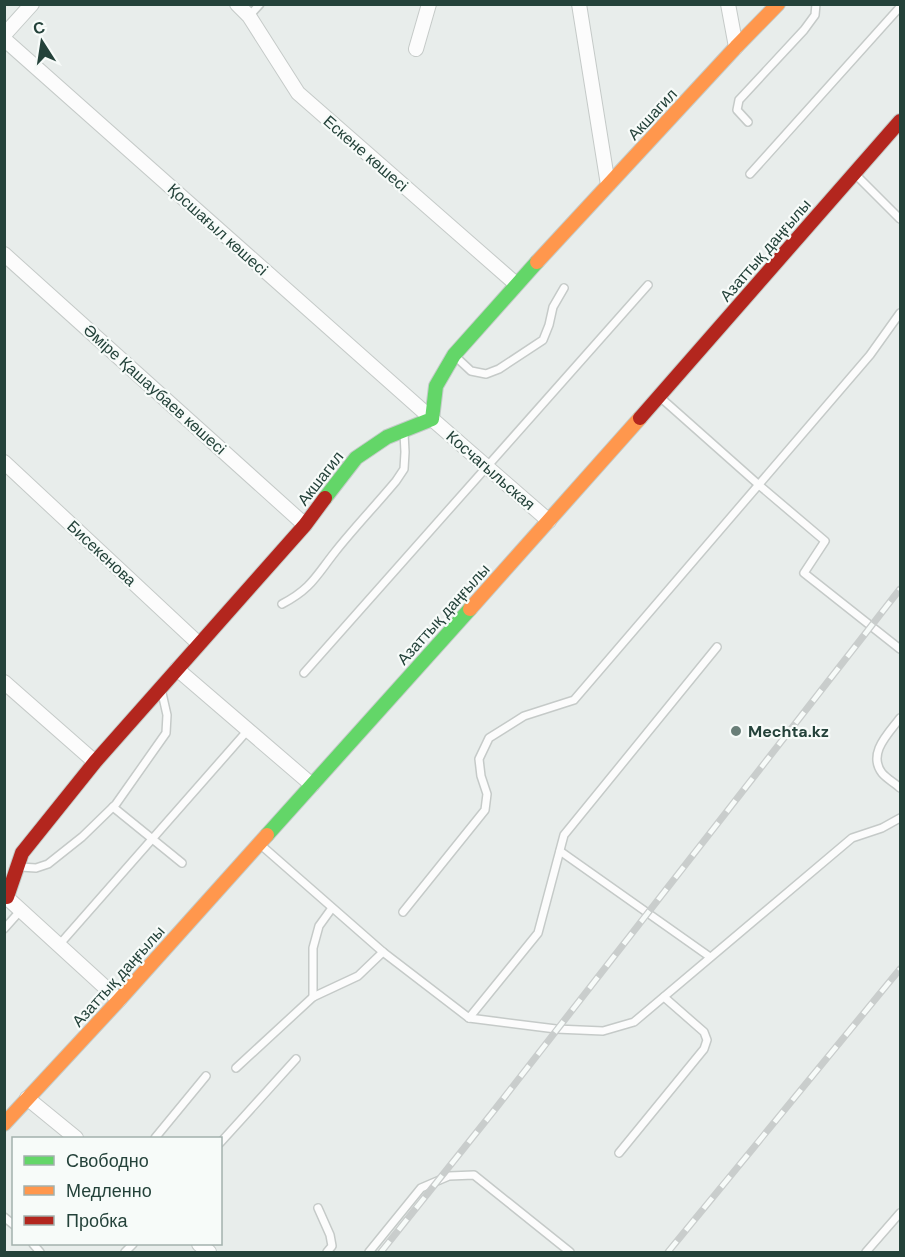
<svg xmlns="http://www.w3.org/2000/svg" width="905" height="1257" viewBox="0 0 905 1257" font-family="'DM Sans',sans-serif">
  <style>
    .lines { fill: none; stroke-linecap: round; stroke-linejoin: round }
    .lane-casing { stroke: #c5cac8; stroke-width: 10 }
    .street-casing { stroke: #c5cac8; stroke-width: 16 }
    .fast-casing { stroke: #c3cbc8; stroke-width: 16 }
    .slow-casing { stroke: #c3cbc8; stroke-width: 16 }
    .jam-casing { stroke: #c3cbc8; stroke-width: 16 }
    .lane { stroke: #fcfcfc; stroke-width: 7 }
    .street { stroke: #fcfcfc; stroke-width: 14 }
    .fast { stroke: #63d668; stroke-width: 14 }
    .slow { stroke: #ff974d; stroke-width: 14 }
    .jam { stroke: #b3261e; stroke-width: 14 }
    .rail-casing { stroke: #c9cdcc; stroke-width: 7 }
    .rail { stroke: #f7fbf9; stroke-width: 4.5; stroke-dasharray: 14; stroke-linecap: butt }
    .poi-dot { fill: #697e78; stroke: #f7fbf9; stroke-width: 2 }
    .labels { text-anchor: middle; stroke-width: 4.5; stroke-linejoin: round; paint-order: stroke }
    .street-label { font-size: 16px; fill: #24423a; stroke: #f7fbf9 }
    .poi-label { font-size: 16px; font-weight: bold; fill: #24423a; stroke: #f7fbf9; text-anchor: start }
  </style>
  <rect width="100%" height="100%" fill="#e8edeb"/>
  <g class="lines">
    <!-- lane casing -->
    <g class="lane-casing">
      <g id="lane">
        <path d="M249,16L260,4"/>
        <path d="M748,122L737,110L739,100L804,30L815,15L816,4"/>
        <path d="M750,174L900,7"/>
        <path d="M855,174L900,219"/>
        <path d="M456,357L471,371L486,374L499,369L543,340L549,325L553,307L564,288"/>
        <path d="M661,398L759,485L825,541L804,573L900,649"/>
        <path d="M282,604C311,589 316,576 335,552C354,528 376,505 396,481L404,469L405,452L404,433"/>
        <path d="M304,673L648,285"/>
        <path d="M900,718C889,733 867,753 882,773C887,779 895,783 900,788"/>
        <path d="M113,807L182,863"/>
        <path d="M262,846L383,952L469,1018L538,933L564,835L717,647"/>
        <path d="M560,851L710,957"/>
        <path d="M20,867L36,868L48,864L82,837L116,804L166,733L167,715L162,693"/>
        <path d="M403,912L485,810L487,794L481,776L479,759L489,738L524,716L574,700L870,355L900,313"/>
        <path d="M4,929L21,910"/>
        <path d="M59,945L248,730"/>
        <path d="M313,997V948L319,926L332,908"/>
        <path d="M469,1018L556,1029L603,1031L634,1022L852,838L882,828L900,818"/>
        <path d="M236,1068L313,997L358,976L383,952"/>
        <path d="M155,1138L206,1076"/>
        <path d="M220,1143L296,1059"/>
        <path d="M619,1153L704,1049L707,1040L704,1032L664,997"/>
        <path d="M318,1208L330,1235L332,1246L327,1252"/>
        <path d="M4,1217L14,1225"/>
        <path d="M33,1244L40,1252"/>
        <path d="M125,1252L133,1244"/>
        <path d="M369,1252L421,1188L449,1176L474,1175L570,1252"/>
        <path d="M866,1252L900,1213"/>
      </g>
    </g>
    <!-- street casing -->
    <g class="street-casing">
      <g id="street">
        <path d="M237,4L249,16L298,93L516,284"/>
        <path d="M579,4L608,185"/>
        <path d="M728,4L736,47"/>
        <path d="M4,35L32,4"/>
        <path d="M4,39L432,419L549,521"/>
        <path d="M416,49L429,4"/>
        <path d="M4,254L305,525"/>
        <path d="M4,462L199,644"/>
        <path d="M177,669L312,785"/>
        <path d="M4,682L95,762"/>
        <path d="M4,895L119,1000"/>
        <path d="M27,1098L76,1138"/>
        <path d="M199,1244L209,1252"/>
      </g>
    </g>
    <!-- fast casing -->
    <g class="fast-casing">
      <g id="fast">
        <path d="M325,498L356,458L387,437L432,419L436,386L454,355L537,262"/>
        <path d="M267,835L470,609"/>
      </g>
    </g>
    <!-- slow casing -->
    <g class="slow-casing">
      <g id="slow">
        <path d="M537,262L736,47L778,4"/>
        <path d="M470,609L640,418"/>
        <path d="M4,1124L119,1000L267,835"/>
      </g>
    </g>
    <!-- jam casing -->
    <g class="jam-casing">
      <g id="jam">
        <path d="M640,418L900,121"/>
        <path d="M7,897L22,853L95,762L305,525L325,498"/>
      </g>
    </g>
    <!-- lane -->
    <use href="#lane" class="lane"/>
    <!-- street -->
    <use href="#street" class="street"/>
    <!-- fast -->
    <use href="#fast" class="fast"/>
    <!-- slow -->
    <use href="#slow" class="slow"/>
    <!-- jam -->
    <use href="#jam" class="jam"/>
    <!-- rail casing -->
    <g class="rail-casing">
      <g id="rail">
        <path d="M381,1252L496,1108L900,589"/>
        <path d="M668,1252L900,969"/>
      </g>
    </g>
    <!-- rail -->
    <use href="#rail" class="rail"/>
  </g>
  <!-- markers -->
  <circle class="poi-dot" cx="736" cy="731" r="6"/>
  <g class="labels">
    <!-- street labels -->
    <g class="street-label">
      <text transform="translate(652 114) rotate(-47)" y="6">Акшагил</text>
      <text transform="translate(366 153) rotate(41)" y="6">Ескене көшесі</text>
      <text transform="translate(218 229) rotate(42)" y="6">Қосшағыл көшесі</text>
      <text transform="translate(765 250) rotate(-49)" y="6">Азаттық даңғылы</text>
      <text transform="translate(155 389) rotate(42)" y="6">Әміре Қашаубаев көшесі</text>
      <text transform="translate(491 470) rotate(41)" y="6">Косчагыльская</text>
      <text transform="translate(320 478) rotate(-52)" y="6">Акшагил</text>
      <text transform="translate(102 553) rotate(43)" y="6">Бисекенова</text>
      <text transform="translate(443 614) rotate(-48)" y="6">Азаттық даңғылы</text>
      <text transform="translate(118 976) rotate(-48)" y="6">Азаттық даңғылы</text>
    </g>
    <!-- poi labels -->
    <g class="poi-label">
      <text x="748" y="737">Mechta.kz</text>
    </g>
  </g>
  <!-- border -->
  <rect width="905" height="1257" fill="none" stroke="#24423a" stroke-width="12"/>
  <!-- legend -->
  <rect x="12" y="1137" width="210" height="108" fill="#f7fbf9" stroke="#a3b1ad" stroke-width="1.5"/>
  <rect x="24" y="1156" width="30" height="9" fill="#63d668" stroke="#a3b1ad" stroke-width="1.5"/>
  <text x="66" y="1167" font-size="18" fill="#24423a">Свободно</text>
  <rect x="24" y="1186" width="30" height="9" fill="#ff974d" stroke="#a3b1ad" stroke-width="1.5"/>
  <text x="66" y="1197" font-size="18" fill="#24423a">Медленно</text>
  <rect x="24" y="1216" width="30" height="9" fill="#b3261e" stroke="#a3b1ad" stroke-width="1.5"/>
  <text x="66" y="1227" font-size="18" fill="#24423a">Пробка</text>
  <!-- north arrow -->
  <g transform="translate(42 42) rotate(348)" stroke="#f7fbf9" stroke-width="4.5" paint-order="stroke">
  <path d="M0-4.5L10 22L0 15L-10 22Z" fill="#24423a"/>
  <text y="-9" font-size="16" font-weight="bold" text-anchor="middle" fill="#24423a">С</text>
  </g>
</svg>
